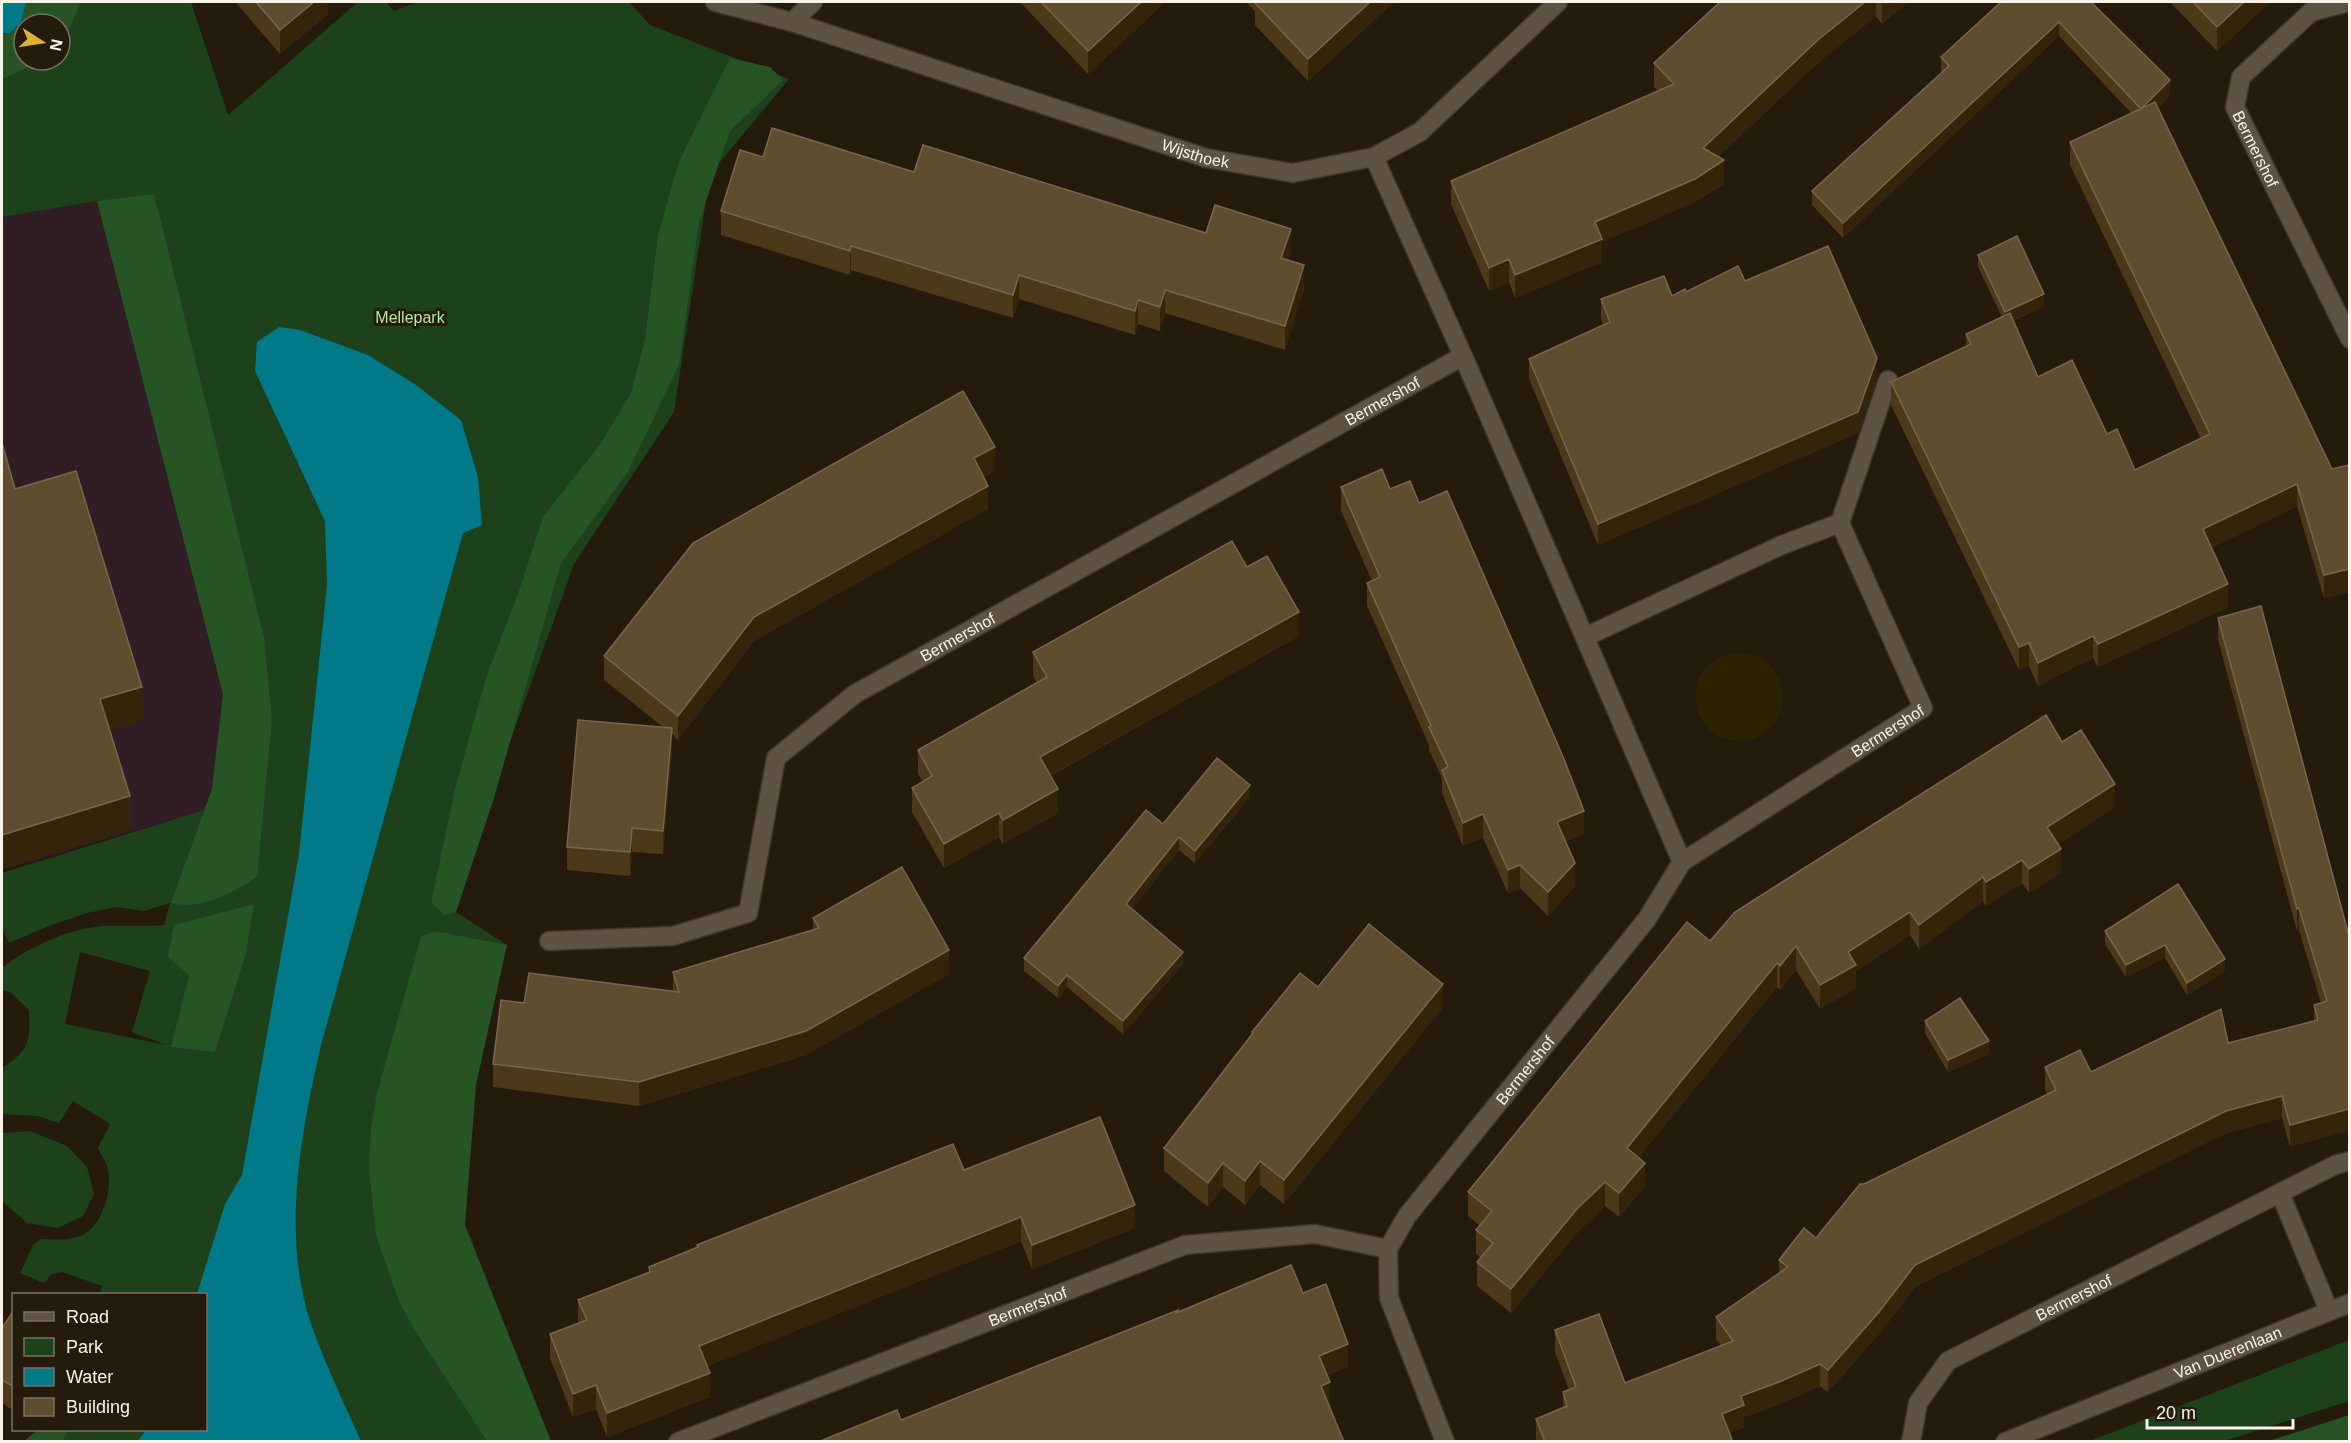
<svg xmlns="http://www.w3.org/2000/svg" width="2351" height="1443" viewBox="0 0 2351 1443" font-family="Helvetica,sans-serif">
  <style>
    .education { fill: #301e24 }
    .green { fill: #1d411b; fill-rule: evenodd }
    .forest { fill: #265424 }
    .sand { fill: #2b2302 }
    .water { fill: #007989 }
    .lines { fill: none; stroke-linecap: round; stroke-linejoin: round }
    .minor-casing { stroke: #3c352f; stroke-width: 21 }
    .minor { stroke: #5e5343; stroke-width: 18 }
    .wall { fill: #4b3919 }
    .shaded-wall { fill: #34250a }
    .building { fill: #5e4d2f; stroke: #76674c; stroke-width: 1.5 }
    .labels { text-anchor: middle; stroke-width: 6; stroke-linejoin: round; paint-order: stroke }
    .street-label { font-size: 16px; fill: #f9f2e9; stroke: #241b0c }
    .park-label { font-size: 16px; fill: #a7eca2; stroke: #241b0c }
  </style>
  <rect width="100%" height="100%" fill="#241b0c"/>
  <!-- education -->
  <path class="education" d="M97,201L223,694L212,789L204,810L2,870V217Z"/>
  <!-- green -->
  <g class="green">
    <path d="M2,2H191L228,115L358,2H386L394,11L418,2H629L650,25L789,79L710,174L674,412L574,564L502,764L456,912L507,945L475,1082L464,1226L549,1441H24L38,1430H206V1294H100L102,1286L62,1272L52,1274L44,1283L20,1273L33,1245L41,1239C56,1240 73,1241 86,1233C104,1221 112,1189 108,1169C106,1162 101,1155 98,1148L110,1124L73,1101L59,1123L37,1116L2,1114V1068C28,1051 31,1042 29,1010L10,992L2,990V968C30,946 68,929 103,926C123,925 143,927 164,925L170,903L144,911L117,907L87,913L49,926L9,943L2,928V873L204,810L212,789L223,694L97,201L2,217ZM24,24H60V60H24ZM80,952L150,971L132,1032L166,1045L65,1024Z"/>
    <path d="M30,1131L67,1146L87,1167L94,1194L83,1216L58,1228L27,1223L2,1201V1133Z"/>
    <path d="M2349,1340V1401L2224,1441H2090Z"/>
  </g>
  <!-- forest -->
  <g class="forest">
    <path d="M26,2H81L71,25L60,40V24H24V60H39L31,66L2,79V33H10L21,22Z"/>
    <path d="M730,58L770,67L783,80L730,131L699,222L679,365L628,472L561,563L494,798L456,912L445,915L431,903L455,789L486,678L520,588L543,517L601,443L631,393L645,340L658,235L678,164Z"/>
    <path d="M154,194L264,637L272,720L257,877C231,893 203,911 171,903L212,789L223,694L97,201Z"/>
    <path d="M254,904L246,953L215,1052L171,1047L189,975L168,957L174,925Z"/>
    <path d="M435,931L507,945L476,1085L465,1225L551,1441H487L419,1337L399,1302L376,1235L369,1169L371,1128L377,1093L421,937Z"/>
    <path d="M2349,1415V1441H2269Z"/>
    <path d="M38,1430H69L62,1441H24Z"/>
  </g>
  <!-- sand -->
  <circle class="sand" cx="1739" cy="697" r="44"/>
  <!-- water -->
  <g class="water">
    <path d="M2,2H26L21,22L10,33H2Z"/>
    <path d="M279,327L300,330L368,355L416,385L461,420L478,477L482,525L463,533L321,1045C301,1133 281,1235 311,1324C325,1364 344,1403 361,1441H138L146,1430H206V1294H197L225,1204L242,1175L299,854L327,585L325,521L255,371L257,342Z"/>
  </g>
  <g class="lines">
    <!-- minor casing -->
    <g class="minor-casing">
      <g id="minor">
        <path id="s1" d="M715,2L792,22L1206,158L1293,173L1374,157L1420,132L1558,2"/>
        <path id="s2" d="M2349,2L2311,12L2241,77L2235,107L2350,339"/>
        <path d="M792,22L813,2"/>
        <path d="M1374,157L1463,356L1682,862"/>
        <path d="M1585,637L1782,545L1840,523"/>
        <path id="s3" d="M549,941L673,936L748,913L776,758L855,694L1463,356"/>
        <path d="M2280,1193L2329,1311"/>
        <path id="s4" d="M678,1442L1185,1245L1315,1234L1388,1249"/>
        <path id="s5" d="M1445,1442L1389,1298L1388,1249L1407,1216L1647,919L1682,862L1923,708L1840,523L1888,380"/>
        <path id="s6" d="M1911,1442L1918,1403L1948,1361L2335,1165L2350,1161"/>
        <path id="s7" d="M2005,1442L2350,1303"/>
      </g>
    </g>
    <!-- minor -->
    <use href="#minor" class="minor"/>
  </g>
  <!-- wall -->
  <g class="wall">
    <path d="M237,2H328V14L280,54L237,4Z"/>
    <path d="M1020,2H1165L1088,74Z"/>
    <path d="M1246,2H1394L1308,81L1255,25V11Z"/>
    <path d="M1720,2H1908L1882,24L1876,16L1819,62L1718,157L1724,184L1695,202L1602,242V262L1515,298L1509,282L1489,291L1451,204V181L1658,91L1654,87V63Z"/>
    <path d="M2091,2L2170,95L2158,107L2332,469L2349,465V595V592L2324,598L2297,506L2211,548L2228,607L2098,667L2093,658L2038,686L2029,666L2019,670L1891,405V382L1966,346V334L2002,317L1978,267V255L2044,306L2013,321L2038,377L2107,434L2135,470L2201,439L2070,165V142L2131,113L2059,36L1843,238L1812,205V191L1941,73V57Z"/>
    <path d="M2170,2H2270L2217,51Z"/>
    <path d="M763,157L914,172L1291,253L1288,260L1304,289L1285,350L1165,313L1160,331L1138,324L1135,335L1019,299L1013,318L851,270L850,275L721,235V211Z"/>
    <path d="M1745,281L1877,379L1858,433L1598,545L1529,379V359L1603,325L1601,320V299L1672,296L1686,292Z"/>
    <path d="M995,471L984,477L988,509L754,641L678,740L672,734V752L663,854L632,852L630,876L567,870V847L663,727L604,680V656Z"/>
    <path d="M1341,487L1390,489L1419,503L1584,834L1565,842L1575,886L1548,916L1520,888L1508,893L1483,838L1463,846L1442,793V778L1429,750V745L1367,606V583L1372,581L1341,511Z"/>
    <path d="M1247,567L1299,636L1050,776L1058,813L1003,844L999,837L944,868L912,812V788L923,782L918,774V750L1037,683L1033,676V652Z"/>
    <path d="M2218,618L2349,936L2290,1147L2282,1118L2226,1133L1915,1287L1879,1334L1828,1392L1820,1386L1779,1404L1744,1417V1427L1729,1433L1733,1442H1536V1419L1563,1408V1392L1569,1390L1555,1352V1330L1625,1383L1721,1346L1716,1339V1317L1779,1274V1260L1816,1238L1864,1184L2047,1094L2045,1089V1067L2091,1072L2228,1043L2314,1021V1005L2321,1003L2299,930L2297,931L2218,640Z"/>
    <path d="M2062,742L2115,807L2058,844L2061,873L2029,893L2022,883L1986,906L1983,901L1919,949L1910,935L1856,971V988L1820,1009L1796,970L1780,990L1777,987L1639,1157L1645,1186L1619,1217L1605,1206L1576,1234L1511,1313L1477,1286V1262L1481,1258L1476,1254V1230L1480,1226L1468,1216V1192L1710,941Z"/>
    <path d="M1250,797L1195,863L1179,850L1131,909L1183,964L1123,1034L1067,987L1058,998L1024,971V958L1163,824Z"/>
    <path d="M813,918L949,974L806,1055L639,1106L493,1087V1064L524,1003L673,991V972L813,930Z"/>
    <path d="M2105,931L2225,959V971L2187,995L2165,958L2126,977L2105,944Z"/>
    <path d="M1318,987L1443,1007L1284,1204L1260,1185L1245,1205L1223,1187L1208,1207L1164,1171V1148L1252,1035V1032Z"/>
    <path d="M1925,1021L1989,1054L1948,1072L1925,1033Z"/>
    <path d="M964,1170L1135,1228L1032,1269L1021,1241L707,1366L710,1397L607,1437L596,1409L573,1417L550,1358V1334L578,1323V1300L649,1272V1267L697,1247V1245Z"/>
    <path d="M14,1310V1411L2,1403V1328Z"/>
  </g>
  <!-- shaded-wall -->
  <g class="shaded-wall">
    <path d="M314,2H328V14L280,54V30Z"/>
    <path d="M1141,2H1165L1088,74V51Z"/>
    <path d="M1370,2H1394L1308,81V59Z"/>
    <path d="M1865,2H1876V16L1819,62L1703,171V148L1819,39Z"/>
    <path d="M1882,2H1908L1882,24Z"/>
    <path d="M2244,2H2270L2217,51V27Z"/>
    <path d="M2059,22V36L1843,238V223Z"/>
    <path d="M2170,80V95L2141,123V109Z"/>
    <path d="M1724,160V184L1695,202L1602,242V262L1515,298V275L1595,222Z"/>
    <path d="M1291,229V253L1281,282V258Z"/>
    <path d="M851,246V270L850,275V251Z"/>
    <path d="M1509,259V282L1489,291V268Z"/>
    <path d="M1304,265V289L1285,350V326Z"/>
    <path d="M1019,275V299L1013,318V295Z"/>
    <path d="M1165,290V313L1160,331V307Z"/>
    <path d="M2044,294V306L2005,324V312Z"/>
    <path d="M1138,300V324L1135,335V311Z"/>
    <path d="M1877,358V379L1858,433L1598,545V524Z"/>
    <path d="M995,447V471L974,482V458Z"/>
    <path d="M2297,484V506L2203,552V529Z"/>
    <path d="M988,486V509L754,641L678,740V716L754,617Z"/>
    <path d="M2349,569V592L2324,598V575Z"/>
    <path d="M2228,584V607L2098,667V644Z"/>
    <path d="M1299,612V636L1040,781V757Z"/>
    <path d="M2093,636V658L2038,686V663Z"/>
    <path d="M2029,643V666L2019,670V647Z"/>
    <path d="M142,687V721L100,733V699Z"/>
    <path d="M672,728V752L663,854V831Z"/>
    <path d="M2115,784V807L2047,851V827Z"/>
    <path d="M1250,785V797L1195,863V851Z"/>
    <path d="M1058,789V813L1003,844V820Z"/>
    <path d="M130,796V830L2,869V835Z"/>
    <path d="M1584,811V834L1557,846V822Z"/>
    <path d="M999,813V837L944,868V844Z"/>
    <path d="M1483,814V838L1463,846V823Z"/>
    <path d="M632,828V852L630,876V852Z"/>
    <path d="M1179,837V850L1126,917V904Z"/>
    <path d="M2061,849V873L2029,893V869Z"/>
    <path d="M2022,860V883L1986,906V882Z"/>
    <path d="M1575,863V886L1548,916V892Z"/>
    <path d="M1520,865V888L1508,893V870Z"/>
    <path d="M1983,877V901L1919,949V925Z"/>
    <path d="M2299,908V930L2297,931V909Z"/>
    <path d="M1910,912V935L1856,971V988L1820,1009V985L1848,952Z"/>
    <path d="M2165,945V958L2126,977V965Z"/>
    <path d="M1796,946V970L1780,990V966Z"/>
    <path d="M949,950V974L806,1055L639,1106V1082Z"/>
    <path d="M1183,952V964L1123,1034V1021Z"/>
    <path d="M2225,959V971L2187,995V983Z"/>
    <path d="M1777,963V987L1627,1172V1148Z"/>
    <path d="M1067,975V987L1058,998V986Z"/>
    <path d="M1443,984V1007L1284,1204V1180Z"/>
    <path d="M1989,1041V1054L1948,1072V1060Z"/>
    <path d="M2282,1096V1118L2226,1133L1915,1287L1879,1334L1828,1392V1370L1915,1265L2226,1111Z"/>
    <path d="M2349,1109V1131L2290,1147V1125Z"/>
    <path d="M1260,1161V1185L1245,1205V1181Z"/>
    <path d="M1223,1163V1187L1208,1207V1183Z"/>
    <path d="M1645,1163V1186L1619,1217V1193Z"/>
    <path d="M1605,1182V1206L1576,1234L1511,1313V1289L1576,1210Z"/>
    <path d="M1135,1205V1228L1032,1269V1245Z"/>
    <path d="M1021,1217V1241L699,1370V1346Z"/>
    <path d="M1348,1344V1367L1319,1379V1356Z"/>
    <path d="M1820,1364V1386L1779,1404L1744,1417V1427L1722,1436V1414L1741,1396Z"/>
    <path d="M710,1373V1397L607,1437V1413Z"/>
    <path d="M1330,1382V1405L1321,1409V1386Z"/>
    <path d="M596,1385V1409L573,1417V1394Z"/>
  </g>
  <!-- building -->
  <g class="building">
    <path d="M256,2H314L280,30Z"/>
    <path d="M1041,2H1141L1088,51Z"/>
    <path d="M1257,2H1370L1308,59L1255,3Z"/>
    <path d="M1720,2H1865L1819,39L1703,148L1724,160L1695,179L1595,222L1602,239L1515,275L1509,259L1489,268L1451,181L1674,84L1654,63Z"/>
    <path d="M2001,2H2091L2170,80L2141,109L2059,22L1843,223L1812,191L1949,66L1941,57Z"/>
    <path d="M2193,2H2244L2217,27Z"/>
    <path d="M2155,102L2332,469L2349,465V572V569L2324,575L2297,484L2203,529L2228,584L2098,644L2093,636L2038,663L2029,643L2019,647L1891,382L1971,344L1966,334L2010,313L2038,377L2072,360L2107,434L2117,429L2135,470L2210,434L2070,142Z"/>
    <path d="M772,128L914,172L923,145L1206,233L1215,205L1291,229L1281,258L1304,265L1285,326L1165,290L1160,307L1138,300L1135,311L1019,275L1013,295L851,246L850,251L721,211L740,150L763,157Z"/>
    <path d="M2017,236L2044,294L2005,312L1978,255Z"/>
    <path d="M1828,246L1877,358L1858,412L1598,524L1529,359L1610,322L1601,299L1664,276L1672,296L1685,289L1686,292L1738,266L1745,281Z"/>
    <path d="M963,391L995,447L974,458L988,486L754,617L678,716L604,656L693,543Z"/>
    <path d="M2,443L15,489L76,471L142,687L100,699L130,796L2,835Z"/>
    <path d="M1382,469L1390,489L1410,481L1419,503L1447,491L1564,759L1584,811L1557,822L1575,863L1548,892L1520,865L1508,870L1483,814L1463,823L1442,770L1448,767L1429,727L1431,726L1367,583L1380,577L1341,487Z"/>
    <path d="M1232,541L1247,567L1267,556L1299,612L1040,757L1058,789L1003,820L999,813L944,844L912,788L932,776L918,750L1047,677L1033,652Z"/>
    <path d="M2261,606L2349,936V1109L2290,1125L2282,1096L2226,1111L1915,1265L1879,1312L1828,1370L1820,1364L1779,1382L1741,1396L1744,1405L1722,1414L1733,1442H1545L1536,1419L1567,1406L1563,1392L1576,1387L1555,1330L1599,1314L1625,1383L1733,1341L1716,1317L1788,1267L1779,1260L1804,1228L1816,1238L1860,1184H1864L2056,1090L2045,1067L2080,1050L2091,1072L2221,1009L2228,1043L2318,1020L2314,1005L2327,1001L2299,908L2297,909L2218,618Z"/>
    <path d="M2046,715L2062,742L2081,730L2115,784L2047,827L2061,849L2029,869L2022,860L1986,882L1983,877L1919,925L1910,912L1848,952L1856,965L1820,985L1796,946L1780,966L1777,963L1627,1148L1645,1163L1619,1193L1605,1182L1576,1210L1511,1289L1477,1262L1493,1243L1476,1230L1492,1211L1468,1192L1687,922L1710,941L1735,912Z"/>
    <path d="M578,720L672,728L663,831L632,828L630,852L567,847Z"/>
    <path d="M1217,758L1250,785L1195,851L1179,837L1126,904L1183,952L1123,1021L1067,975L1058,986L1024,958L1146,810L1163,824Z"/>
    <path d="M902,867L949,950L806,1031L639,1082L493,1064L501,1000L524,1003L529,973L679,992L673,972L819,928L813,918Z"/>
    <path d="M2178,884L2225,959L2187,983L2165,945L2126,965L2105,931Z"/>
    <path d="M1369,924L1443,984L1284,1180L1260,1161L1245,1181L1223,1163L1208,1183L1164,1148L1253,1033L1252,1032L1300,973L1318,987Z"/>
    <path d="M1960,998L1989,1041L1948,1060L1925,1021Z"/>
    <path d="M1100,1117L1135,1205L1032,1245L1021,1217L699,1346L710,1373L607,1413L596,1385L573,1394L550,1334L587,1320L578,1300L650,1272L649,1267L698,1247L697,1245L953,1144L964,1170Z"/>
    <path d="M1291,1265L1303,1293L1326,1284L1348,1344L1319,1356L1330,1382L1321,1386L1344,1442H818L897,1410L901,1420L1178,1310L1176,1313Z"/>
    <path d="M14,1310V1387L2,1380V1328Z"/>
  </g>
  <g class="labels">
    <!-- street labels -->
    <g class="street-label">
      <text dy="6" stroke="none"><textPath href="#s2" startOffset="212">Bermershof</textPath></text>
      <text dy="6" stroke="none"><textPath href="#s1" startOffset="504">Wijsthoek</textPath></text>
      <text dy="6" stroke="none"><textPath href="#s3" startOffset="1065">Bermershof</textPath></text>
      <text dy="6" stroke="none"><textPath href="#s3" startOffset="579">Bermershof</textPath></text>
      <text dy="6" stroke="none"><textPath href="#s5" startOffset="934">Bermershof</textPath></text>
      <text dy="6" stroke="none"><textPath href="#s5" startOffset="429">Bermershof</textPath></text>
      <text dy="6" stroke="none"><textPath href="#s6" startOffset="232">Bermershof</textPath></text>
      <text dy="6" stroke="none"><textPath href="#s4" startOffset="375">Bermershof</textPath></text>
      <text dy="6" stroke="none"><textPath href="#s7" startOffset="240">Van Duerenlaan</textPath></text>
    </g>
    <!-- park labels -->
    <g class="park-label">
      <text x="410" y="323">Mellepark</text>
    </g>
  </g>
  <!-- border -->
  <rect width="2351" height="1443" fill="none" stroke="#f9f2e9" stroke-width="6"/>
  <!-- legend -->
  <rect x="12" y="1293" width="195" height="138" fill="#241b0c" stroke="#797164" stroke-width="1.5"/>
  <rect x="24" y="1312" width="30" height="9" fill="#5e5343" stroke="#797164" stroke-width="1.5"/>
  <text x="66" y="1323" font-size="18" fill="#f9f2e9">Road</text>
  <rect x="24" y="1338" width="30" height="18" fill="#1d411b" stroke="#797164" stroke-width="1.5"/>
  <text x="66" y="1353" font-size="18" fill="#f9f2e9">Park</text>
  <rect x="24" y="1368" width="30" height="18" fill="#007989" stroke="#797164" stroke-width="1.5"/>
  <text x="66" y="1383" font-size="18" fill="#f9f2e9">Water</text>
  <rect x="24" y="1398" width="30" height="18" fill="#5e4d2f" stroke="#797164" stroke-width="1.5"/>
  <text x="66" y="1413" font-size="18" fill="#f9f2e9">Building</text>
  <!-- north arrow -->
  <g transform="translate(42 42) rotate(102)"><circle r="28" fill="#241b0c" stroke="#797164" stroke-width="1.5"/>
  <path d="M0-4.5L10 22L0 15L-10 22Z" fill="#dfb034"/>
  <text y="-9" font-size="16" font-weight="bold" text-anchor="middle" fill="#f9f2e9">N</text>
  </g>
  <!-- scale -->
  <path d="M2147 1419v9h146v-9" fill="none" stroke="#f9f2e9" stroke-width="3"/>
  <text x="2156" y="1419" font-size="18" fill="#f9f2e9" stroke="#241b0c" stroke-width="4.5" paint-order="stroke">20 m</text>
</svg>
